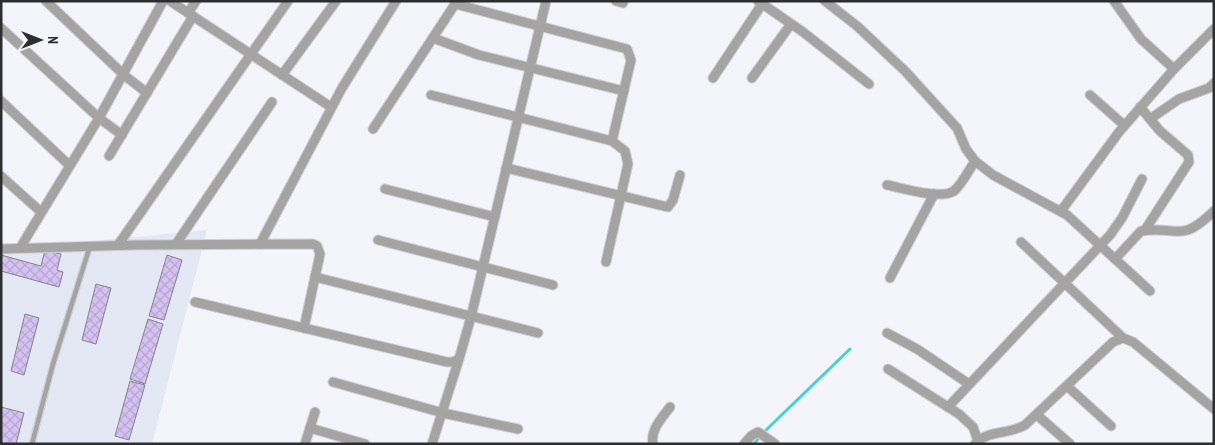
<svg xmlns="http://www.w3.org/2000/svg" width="1215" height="445" viewBox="0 0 1215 445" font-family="'PT Sans Narrow',sans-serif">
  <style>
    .built { fill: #e4e8f5 }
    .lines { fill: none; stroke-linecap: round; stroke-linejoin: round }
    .stream { stroke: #47d1d6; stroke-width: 3 }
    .building { fill: url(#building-cross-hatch); stroke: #858388 }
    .service-casing { stroke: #cfd1d6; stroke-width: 7 }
    .minor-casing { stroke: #cfd1d6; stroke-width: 11 }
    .service { stroke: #a6a3a3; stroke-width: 4.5 }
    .minor { stroke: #a6a3a3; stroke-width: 9 }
  </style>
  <defs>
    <pattern id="building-cross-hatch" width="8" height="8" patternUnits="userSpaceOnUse" patternTransform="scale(1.25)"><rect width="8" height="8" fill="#d5c2f3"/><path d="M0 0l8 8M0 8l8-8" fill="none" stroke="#b7a7d1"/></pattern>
  </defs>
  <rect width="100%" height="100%" fill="#f3f5fb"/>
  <!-- built -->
  <path class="built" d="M207,230L152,444H1V250Z"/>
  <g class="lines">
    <!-- stream -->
    <g class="stream">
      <path d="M765,431L850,349"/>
      <path d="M754,444L761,435"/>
    </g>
  </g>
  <!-- building -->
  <g class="building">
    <path d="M45,250L61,254L57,270L63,272L59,287L1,271V255L41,266Z"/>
    <path d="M167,255L182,260L164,320L149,316Z"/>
    <path d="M96,284L111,288L96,344L82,340Z"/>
    <path d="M25,314L39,318L24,375L11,371Z"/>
    <path d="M148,319L163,324L145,384L130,379Z"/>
    <path d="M130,381L145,385L129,440L115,436Z"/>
    <path d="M1,407L24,413L16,444H1Z"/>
  </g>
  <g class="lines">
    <!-- service casing -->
    <g class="service-casing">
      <path id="service" d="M32,444L53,364L90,246"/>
    </g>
    <!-- minor casing -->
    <g class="minor-casing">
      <g id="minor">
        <path d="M46,1L124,75L147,93"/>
        <path d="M170,1L331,107"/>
        <path d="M616,1L623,3"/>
        <path d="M758,1L803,32L869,84"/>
        <path d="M825,1L857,26L905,71L957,128L966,149L975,161L993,175L1067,215L1150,291"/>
        <path d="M1114,1L1141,39L1174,69"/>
        <path d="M455,4L627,49L631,60L612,141"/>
        <path d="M188,13L196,1"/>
        <path d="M1,28L99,118L122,135"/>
        <path d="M433,38L479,55L624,91"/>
        <path d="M282,75L336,1"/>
        <path d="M713,78L762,4"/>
        <path d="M752,78L791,24"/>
        <path d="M431,95L612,141L625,151L628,164L606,262"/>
        <path d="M1090,95L1124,125"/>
        <path d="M1,101L69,165"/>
        <path d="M1140,107L1160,131L1188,155L1189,162L1145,230"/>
        <path d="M1150,119L1179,99L1209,88L1214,83"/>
        <path d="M373,129L457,1"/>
        <path d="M109,156L193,16"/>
        <path d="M506,168L668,207L673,200L680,175"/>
        <path d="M1,176L41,212"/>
        <path d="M887,185C902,188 941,200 954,191C962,184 969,170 975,161"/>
        <path d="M385,189L495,217"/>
        <path d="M1061,211L1119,132L1174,69L1214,29"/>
        <path d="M378,240L553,285"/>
        <path d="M1021,242L1123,338"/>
        <path d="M176,244L272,102"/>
        <path d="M260,244L342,88L396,1"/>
        <path d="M118,245L288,1"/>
        <path d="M20,248L99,118L163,1"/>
        <path d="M1,249L136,245L313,244L317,246L320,254L304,328"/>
        <path d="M1115,259L1141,231C1179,225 1179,245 1214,211"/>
        <path d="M315,277L538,333"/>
        <path d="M890,278L934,194"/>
        <path d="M195,302L447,362H453L459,359L471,317L546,1"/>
        <path d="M887,333L917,349L969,384"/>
        <path d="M888,369L959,414L973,427L978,441"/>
        <path d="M333,382L443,413L518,429"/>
        <path d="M1067,386L1111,426"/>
        <path d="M948,407L1110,235L1122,218L1142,179"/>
        <path d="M1037,415L1070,444"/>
        <path d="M310,428L365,444"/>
        <path d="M305,444L315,412"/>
        <path d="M432,444L459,359"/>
        <path d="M653,444C650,430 662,418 670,407"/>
        <path d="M744,444L751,436L758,432L775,444"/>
        <path d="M975,444C989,429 1009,435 1025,425L1113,342L1123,338L1133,342L1214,409"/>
      </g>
    </g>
    <!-- service -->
    <use href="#service" class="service"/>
    <!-- minor -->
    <use href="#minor" class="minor"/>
  </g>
  <!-- border -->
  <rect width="1215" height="445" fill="none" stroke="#2d2e30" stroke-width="5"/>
  <!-- north arrow -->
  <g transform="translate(40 40) rotate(90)" stroke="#f3f5fb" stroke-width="4" paint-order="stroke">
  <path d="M0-4L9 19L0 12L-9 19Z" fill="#2d2e30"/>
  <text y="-8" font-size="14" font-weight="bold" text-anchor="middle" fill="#2d2e30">N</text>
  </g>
</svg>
